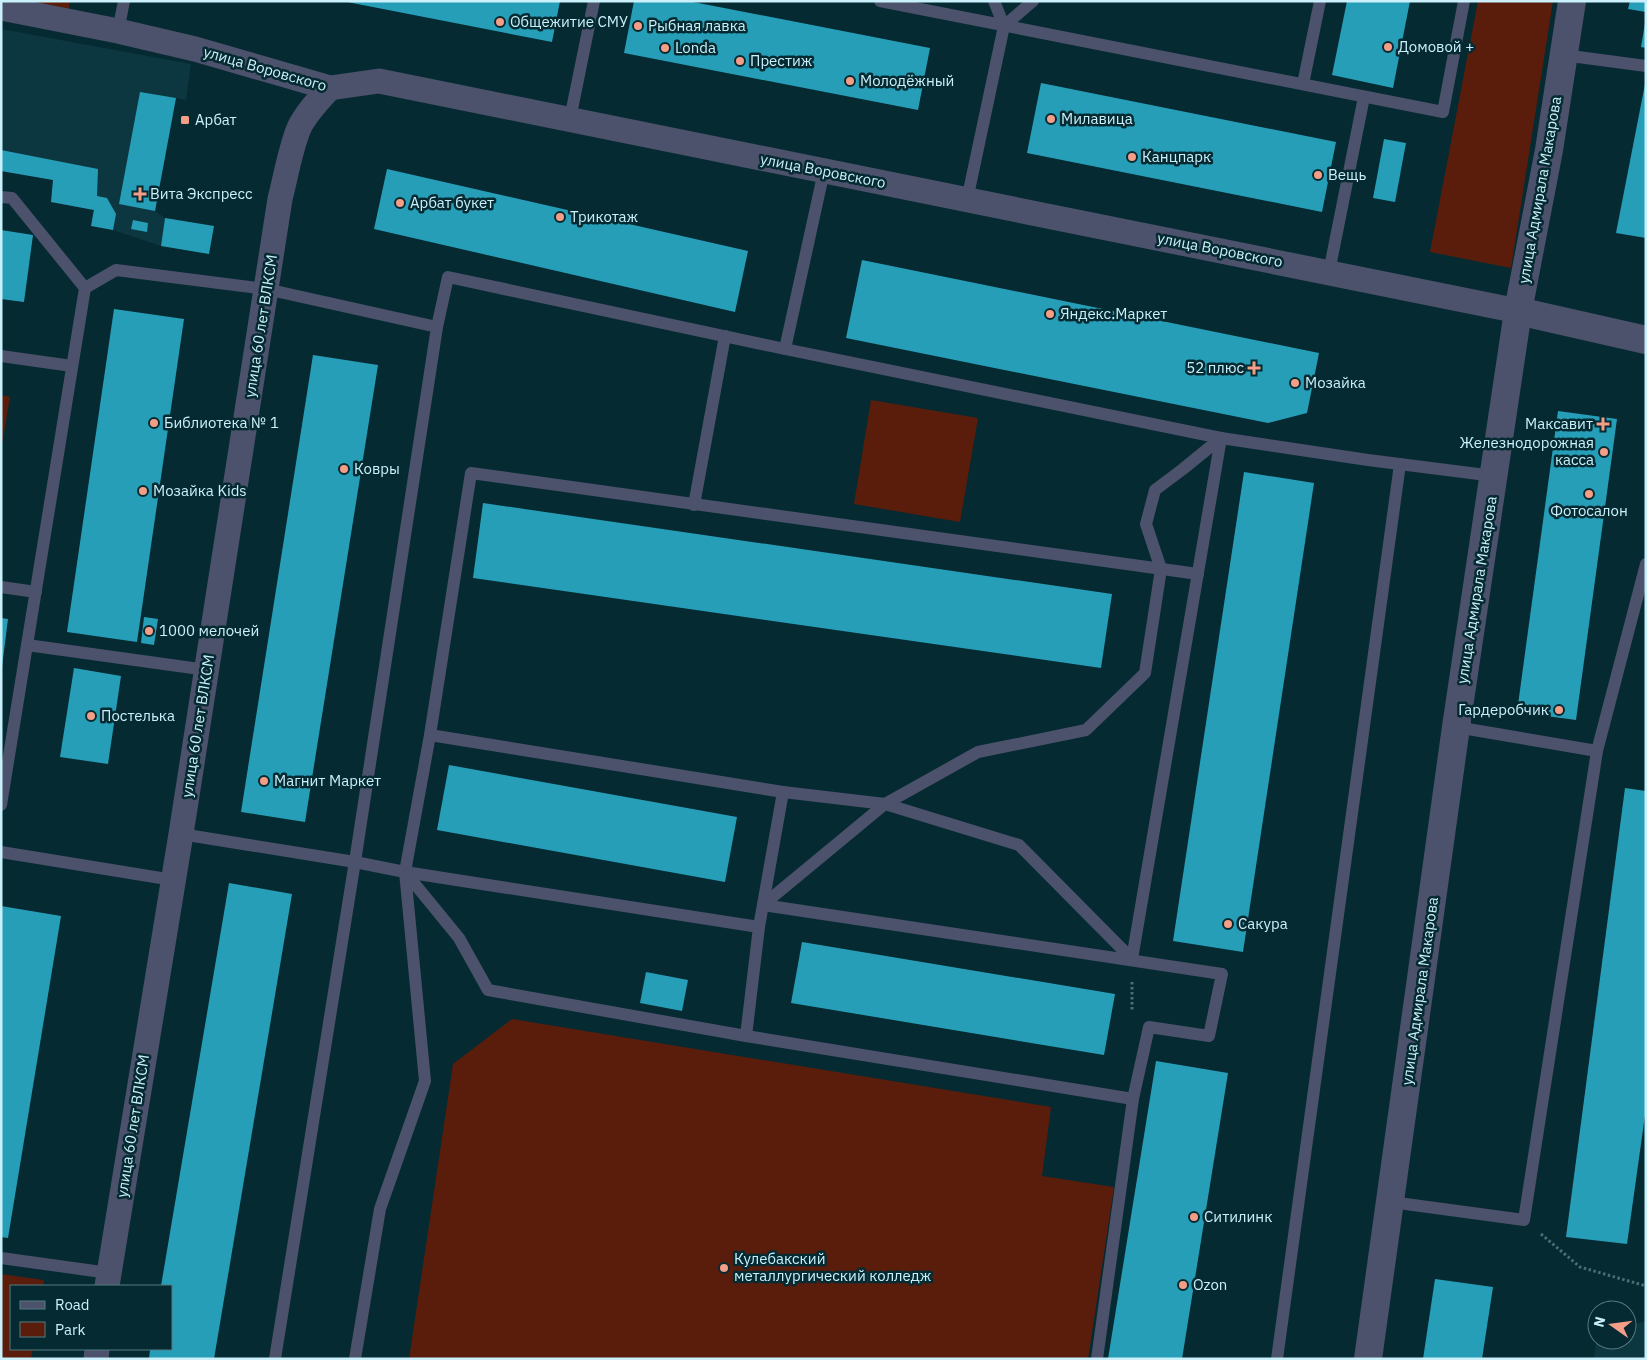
<svg xmlns="http://www.w3.org/2000/svg" width="1647" height="1360" viewBox="0 0 1647 1360" font-family="'IBM Plex Sans',sans-serif">
  <style>
    .built { fill: #0d3740 }
    .green { fill: #5b1d0b }
    .building { fill: #279eb8 }
    .lines { fill: none; stroke-linecap: round; stroke-linejoin: round }
    .path { stroke: #486e76; stroke-width: 3; stroke-dasharray: 2.5 2.5; stroke-linecap: butt }
    .service { stroke: #4c516c; stroke-width: 12 }
    .minor { stroke: #4c516c; stroke-width: 25 }
    .tertiary { stroke: #4c516c; stroke-width: 28 }
    .poi-dot { fill: #f49e87; stroke: #052a32; stroke-width: 2 }
    .labels { text-anchor: middle; stroke-width: 5; stroke-linejoin: round; paint-order: stroke }
    .poi-label { font-size: 15px; fill: #caf1fb; stroke: #052a32; text-anchor: start }
    .street-label { font-size: 15px; fill: #caf1fb; stroke: #052a32 }
  </style>
  <rect width="100%" height="100%" fill="#052a32"/>
  <!-- built -->
  <g class="built">
    <path d="M1,29L191,64L186,100L176,98L155,211L165,218L161,246L113,230L91,226L93,210L51,202L53,180L1,171Z"/>
    <path d="M1646,1321V1359H1594L1597,1333V1340H1627V1326Z"/>
  </g>
  <!-- green -->
  <g class="green">
    <path d="M4,1H70L68,14Z"/>
    <path d="M1478,1H1553L1511,268L1430,252Z"/>
    <path d="M1,395L10,397L1,450Z"/>
    <path d="M871,400L978,418L960,522L854,504Z"/>
    <path d="M512,1019L1051,1107L1042,1176L1114,1187L1088,1359H409L453,1064Z"/>
    <path d="M1,1274L44,1280L43,1286H11V1349H33L31,1359H1Z"/>
  </g>
  <!-- building -->
  <g class="building">
    <path d="M342,1H560L552,42Z"/>
    <path d="M634,1H688L930,48L918,110L624,53Z"/>
    <path d="M1347,1H1410L1393,88L1332,75Z"/>
    <path d="M1630,1H1646V12L1628,9Z"/>
    <path d="M1645,23H1646V48L1641,47Z"/>
    <path d="M1041,83L1336,142L1322,212L1027,153Z"/>
    <path d="M1645,84H1646V238L1616,233Z"/>
    <path d="M140,92L176,98L155,211L119,204Z"/>
    <path d="M1384,139L1406,143L1395,202L1373,198Z"/>
    <path d="M1,150L98,169L97,196L107,198L116,214L113,230L91,226L94,210L51,202L53,180L1,171Z"/>
    <path d="M387,169L748,251L735,312L374,229Z"/>
    <path d="M165,218L214,226L209,254L161,246Z"/>
    <path d="M133,220L148,223L147,232L131,229Z"/>
    <path d="M1,230L33,235L24,302L1,299Z"/>
    <path d="M862,260L1319,353L1307,413L1268,423L846,338Z"/>
    <path d="M114,309L184,319L137,642L67,632Z"/>
    <path d="M313,355L378,365L305,822L241,812Z"/>
    <path d="M1558,411L1617,419L1576,720L1517,712Z"/>
    <path d="M1244,472L1314,483L1243,952L1173,941Z"/>
    <path d="M483,503L1112,594L1101,668L473,578Z"/>
    <path d="M144,617L158,619L154,645L141,643Z"/>
    <path d="M1,618L8,619L2,667H1Z"/>
    <path d="M74,668L121,676L108,764L60,757Z"/>
    <path d="M449,765L737,817L725,882L437,830Z"/>
    <path d="M1625,788L1646,791V1108L1627,1244L1566,1237Z"/>
    <path d="M229,883L292,894L214,1359H149L150,1349H171V1286H161Z"/>
    <path d="M1,906L61,916L8,1238L1,1237Z"/>
    <path d="M802,942L1115,994L1104,1055L791,1003Z"/>
    <path d="M646,972L688,980L682,1011L640,1003Z"/>
    <path d="M1156,1061L1228,1073L1182,1359H1108Z"/>
    <path d="M1435,1279L1493,1287L1482,1359H1423Z"/>
  </g>
  <g class="lines">
    <!-- path -->
    <g class="path">
      <path d="M1132,982V1011"/>
      <path d="M1541,1234L1580,1267L1646,1286"/>
    </g>
    <!-- service -->
    <g class="service">
      <path d="M880,1L1443,112L1464,1"/>
      <path d="M1004,26L1033,1"/>
      <path d="M118,31L124,1"/>
      <path d="M1563,55L1646,66"/>
      <path d="M1303,84L1320,1"/>
      <path d="M570,119L594,1"/>
      <path d="M1,197L12,198L85,288L1,805"/>
      <path d="M967,200L1004,26L994,1"/>
      <path d="M1329,272L1364,97"/>
      <path d="M85,288L116,270L266,289L437,327L356,855L275,1359"/>
      <path d="M437,327L448,277L785,349L1221,438"/>
      <path d="M785,349L824,171"/>
      <path d="M1,356L72,366"/>
      <path d="M694,505L725,336"/>
      <path d="M1,587L36,592"/>
      <path d="M27,645L207,670"/>
      <path d="M1456,727L1597,751L1646,564"/>
      <path d="M430,735L471,473L1198,574"/>
      <path d="M783,792L885,804L1019,845L1132,959"/>
      <path d="M181,834L355,862L405,872L759,927"/>
      <path d="M1,852L173,880"/>
      <path d="M763,905L1222,974L1209,1036L1149,1027L1133,1099L1097,1359"/>
      <path d="M763,905L885,804L978,752L1086,730L1145,673L1161,569L1146,524L1155,490L1183,469L1221,438"/>
      <path d="M1132,959L1221,438L1368,460L1494,476"/>
      <path d="M746,1036L1133,1099"/>
      <path d="M1391,1202L1524,1220L1597,751"/>
      <path d="M1,1258L109,1273"/>
      <path d="M355,1359L380,1209L425,1081L405,872L430,735L783,792L759,927L746,1036L488,990L459,938L405,872"/>
      <path d="M1277,1359L1400,464"/>
    </g>
    <!-- minor -->
    <g class="minor">
      <path d="M1,8L118,31L195,49L330,88L379,81L1518,311"/>
      <path d="M107,1286L181,834L280,199C286,176 290,150 299,128C306,113 319,100 330,88"/>
      <path d="M96,1359L97,1349"/>
    </g>
    <!-- tertiary -->
    <g class="tertiary">
      <path d="M1518,311L1646,340"/>
      <path d="M1368,1359L1456,727L1518,311L1549,150L1572,1"/>
    </g>
  </g>
  <!-- markers -->
  <g class="poi-dot">
    <circle cx="500" cy="22" r="5"/>
    <circle cx="638" cy="26" r="5"/>
    <circle cx="1388" cy="47" r="5"/>
    <circle cx="665" cy="48" r="5"/>
    <circle cx="740" cy="61" r="5"/>
    <circle cx="850" cy="81" r="5"/>
    <circle cx="1051" cy="119" r="5"/>
    <rect x="180" y="115" width="10" height="10" rx="2.5"/>
    <circle cx="1132" cy="157" r="5"/>
    <circle cx="1318" cy="175" r="5"/>
    <path d="M137.5 186.5h5v5h5v5h-5v5h-5v-5h-5v-5h5z"/>
    <circle cx="400" cy="203" r="5"/>
    <circle cx="560" cy="217" r="5"/>
    <circle cx="1050" cy="314" r="5"/>
    <path d="M1251.5 360.5h5v5h5v5h-5v5h-5v-5h-5v-5h5z"/>
    <circle cx="1295" cy="383" r="5"/>
    <circle cx="154" cy="423" r="5"/>
    <path d="M1600.5 416.5h5v5h5v5h-5v5h-5v-5h-5v-5h5z"/>
    <circle cx="1604" cy="452" r="5"/>
    <circle cx="344" cy="469" r="5"/>
    <circle cx="143" cy="491" r="5"/>
    <circle cx="1589" cy="494" r="5"/>
    <circle cx="149" cy="631" r="5"/>
    <circle cx="1559" cy="710" r="5"/>
    <circle cx="91" cy="716" r="5"/>
    <circle cx="264" cy="781" r="5"/>
    <circle cx="1228" cy="924" r="5"/>
    <circle cx="1194" cy="1217" r="5"/>
    <circle cx="724" cy="1268" r="5"/>
    <circle cx="1183" cy="1285" r="5"/>
  </g>
  <g class="labels">
    <!-- poi labels -->
    <g class="poi-label">
      <text x="510" y="27">Общежитие СМУ</text>
      <text x="648" y="31">Рыбная лавка</text>
      <text x="1398" y="52">Домовой +</text>
      <text x="675" y="53">Londa</text>
      <text x="750" y="66">Престиж</text>
      <text x="860" y="86">Молодёжный</text>
      <text x="1061" y="124">Милавица</text>
      <text x="195" y="125">Арбат</text>
      <text x="1142" y="162">Канцпарк</text>
      <text x="1328" y="180">Вещь</text>
      <text x="150" y="199">Вита Экспресс</text>
      <text x="410" y="208">Арбат букет</text>
      <text x="570" y="222">Трикотаж</text>
      <text x="1060" y="319">Яндекс.Маркет</text>
      <text x="1244" y="373" text-anchor="end">52 плюс</text>
      <text x="1305" y="388">Мозайка</text>
      <text x="164" y="428">Библиотека № 1</text>
      <text x="1593" y="429" text-anchor="end">Максавит</text>
      <text x="1594" y="448" text-anchor="end">Железнодорожная<tspan x="1594" dy="17">касса</tspan></text>
      <text x="354" y="474">Ковры</text>
      <text x="153" y="496">Мозайка Kids</text>
      <text x="1589" y="516" text-anchor="middle">Фотосалон</text>
      <text x="159" y="636">1000 мелочей</text>
      <text x="1549" y="715" text-anchor="end">Гардеробчик</text>
      <text x="101" y="721">Постелька</text>
      <text x="274" y="786">Магнит Маркет</text>
      <text x="1238" y="929">Сакура</text>
      <text x="1204" y="1222">Ситилинк</text>
      <text x="734" y="1264">Кулебакский<tspan x="734" dy="17">металлургический колледж</tspan></text>
      <text x="1193" y="1290">Ozon</text>
    </g>
    <!-- street labels -->
    <g class="street-label">
      <text transform="translate(265 69) rotate(16)" y="5">улица Воровского</text>
      <text transform="translate(823 171) rotate(11)" y="5">улица Воровского</text>
      <text transform="translate(1540 190) rotate(-80)" y="5">улица Адмирала Макарова</text>
      <text transform="translate(1220 250) rotate(11)" y="5">улица Воровского</text>
      <text transform="translate(261 326) rotate(-81)" y="5">улица 60 лет ВЛКСМ</text>
      <text transform="translate(1477 590) rotate(-81)" y="5">улица Адмирала Макарова</text>
      <text transform="translate(198 726) rotate(-81)" y="5">улица 60 лет ВЛКСМ</text>
      <text transform="translate(1420 991) rotate(-82)" y="5">улица Адмирала Макарова</text>
      <text transform="translate(133 1126) rotate(-81)" y="5">улица 60 лет ВЛКСМ</text>
    </g>
  </g>
  <!-- border -->
  <rect width="1647" height="1360" fill="none" stroke="#caf1fb" stroke-width="5"/>
  <!-- legend -->
  <rect x="10" y="1285" width="162" height="65" fill="#052a32" stroke="#547a82"/>
  <rect x="20" y="1301" width="25" height="8" fill="#4c516c" stroke="#547a82"/>
  <text x="55" y="1310" font-size="15" fill="#caf1fb">Road</text>
  <rect x="20" y="1322" width="25" height="15" fill="#5b1d0b" stroke="#547a82"/>
  <text x="55" y="1335" font-size="15" fill="#caf1fb">Park</text>
  <!-- north arrow -->
  <g transform="translate(1612 1325) rotate(284)"><circle r="24" fill="#052a32" stroke="#547a82"/>
  <path d="M0-4L9 19L0 12L-9 19Z" fill="#f49e87"/>
  <text y="-8" font-size="14" font-weight="bold" text-anchor="middle" fill="#caf1fb">N</text>
  </g>
</svg>
